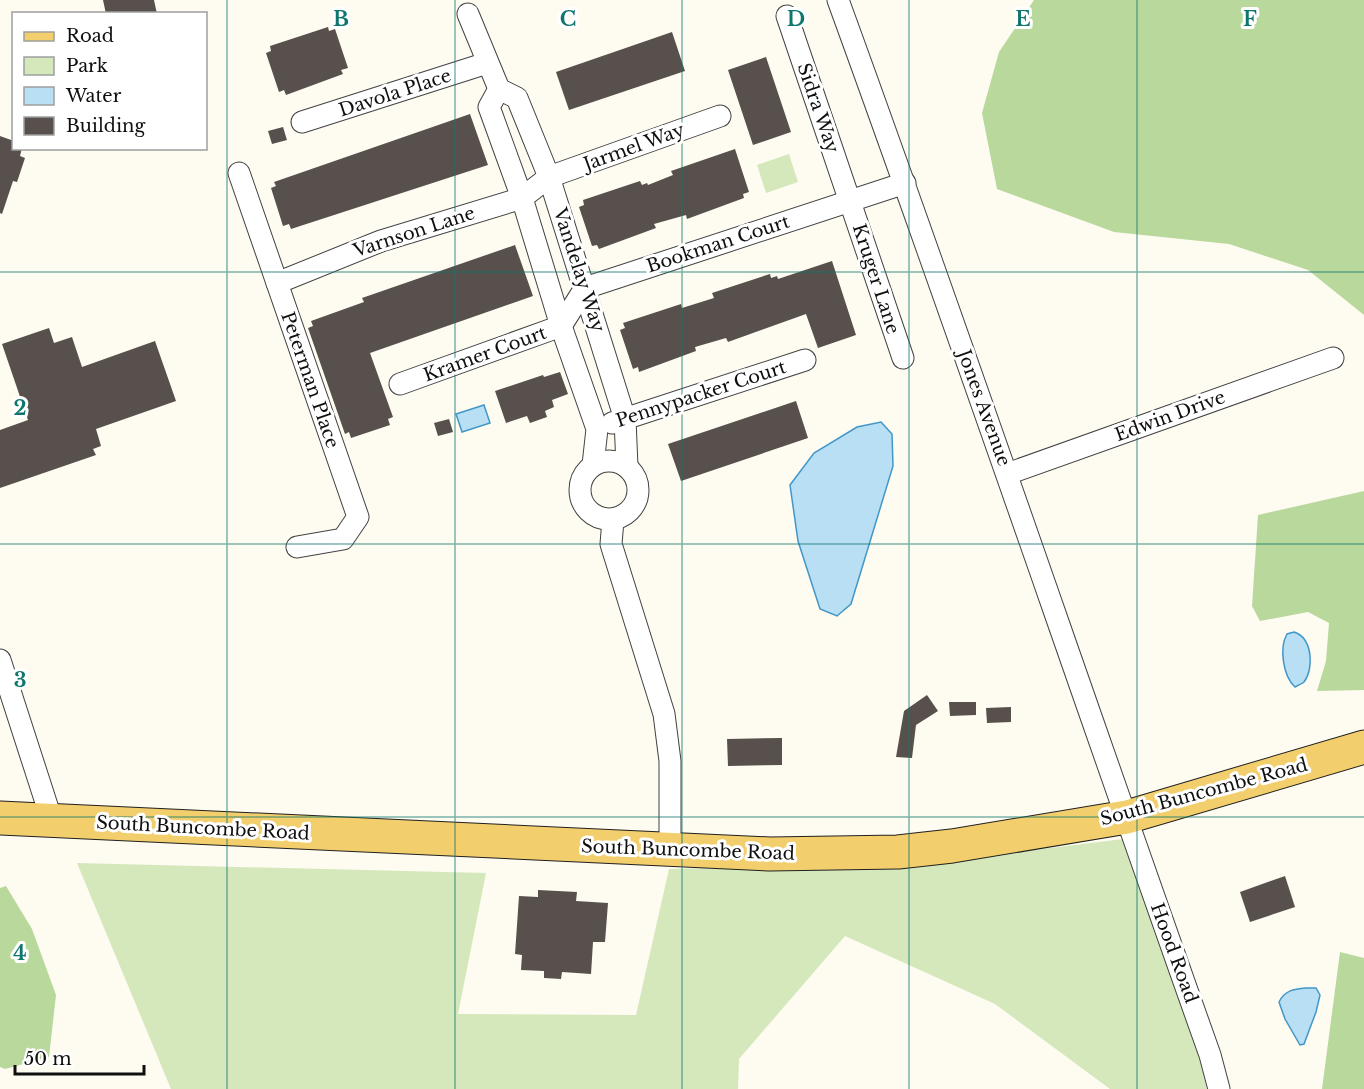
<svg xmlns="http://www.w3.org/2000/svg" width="1364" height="1089" viewBox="0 0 1364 1089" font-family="'Libre Baskerville',serif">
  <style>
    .green { fill: #d4e8bc }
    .forest { fill: #b9d89c }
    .water { fill: #b8dff4; stroke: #4297c8; stroke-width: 1.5 }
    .building { fill: #57504c }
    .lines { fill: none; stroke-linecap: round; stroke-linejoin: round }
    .street-casing { stroke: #424242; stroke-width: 23 }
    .primary-casing { stroke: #202020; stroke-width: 35 }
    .street { stroke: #fff; stroke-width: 21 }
    .primary { stroke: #f2ce6d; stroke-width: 33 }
    .grid { fill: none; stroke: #0f766e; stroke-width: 1.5; stroke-opacity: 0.55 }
    .labels { text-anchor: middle; stroke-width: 6; stroke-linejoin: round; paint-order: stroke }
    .street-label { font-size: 18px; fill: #0f0f0f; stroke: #fff }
    .grid-label { font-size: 20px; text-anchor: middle; font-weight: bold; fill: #0f766e; stroke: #fff; stroke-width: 6; stroke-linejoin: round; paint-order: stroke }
  </style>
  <rect width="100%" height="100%" fill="#fefbf1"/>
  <!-- green -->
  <g class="green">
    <path d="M789,154L798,182L766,193L757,165Z"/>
    <path d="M1123,839L1180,978L1207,1089H1110L995,1004L845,936L739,1059L738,1089H171L77,863L486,873L458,1014L636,1015L669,869L928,863Z"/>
  </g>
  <!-- forest -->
  <g class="forest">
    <path d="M1034,0H1364V315L1308,270L1229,244L1114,232L997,189L982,113L999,52Z"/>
    <path d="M1364,491V690L1317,691L1326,661L1329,623L1308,612L1260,621L1252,606L1258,515Z"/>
    <path d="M6,886L32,929L56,995L49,1057L5,1069L0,1067V888Z"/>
    <path d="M1340,952L1364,958V1089H1322Z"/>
  </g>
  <!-- water -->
  <g class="water">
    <path d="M484,405L490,423L462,432L456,414Z"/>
    <path d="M881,422L892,434L893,466L851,604L837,616L820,609L798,541L790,485L814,453L857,427Z"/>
    <path d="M1294,632C1313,638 1314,669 1304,682C1303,683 1297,686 1295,687C1283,676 1279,648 1287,634Z"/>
    <path d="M1306,988H1316L1320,995L1316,1012L1304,1044L1300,1045L1285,1019L1279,1002C1285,990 1294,989 1306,988Z"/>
  </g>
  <!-- building -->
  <g class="building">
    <path d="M103,0H154L157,14H106Z"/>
    <path d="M328,27L329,31L335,29L348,68L341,70L343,74L286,95L284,90L279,92L266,53L271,51L270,46Z"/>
    <path d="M672,32L685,71L569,110L556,72Z"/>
    <path d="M766,57L791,132L753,145L728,70Z"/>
    <path d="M470,114L488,165L291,229L289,224L283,226L271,188L276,186L274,182Z"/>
    <path d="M283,127L287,140L272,144L268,131Z"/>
    <path d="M0,136L14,141V148H22L20,156L25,158L17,182L13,181L2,214L0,213Z"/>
    <path d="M735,149L749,192L743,194L744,198L687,219L686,215L654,224L656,228L599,249L597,245L592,246L579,207L584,205L583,200L640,181L642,185L647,183L648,185L673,175L671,171Z"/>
    <path d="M515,245L533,296L370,353L393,417L388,419L390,425L351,438L349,432L345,434L308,328L313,326L311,321L364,302L362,298Z"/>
    <path d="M832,261L856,335L818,348L806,314L728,342L726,338L695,347L696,351L639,372L638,367L633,369L620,330L625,328L623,323L681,304L682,308L714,298L712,293L770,274L771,278L777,276L778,279Z"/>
    <path d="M49,328L54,343L72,337L82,367L155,341L176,401L96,429L101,446L93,449L96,455L0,488V430L28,420L2,344Z"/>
    <path d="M560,372L568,394L552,400L554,407L545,411L547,417L530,423L527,416L506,423L495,391L543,375L544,377Z"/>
    <path d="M796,401L808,438L681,481L668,444Z"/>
    <path d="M449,419L453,432L438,436L434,423Z"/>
    <path d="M927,695L938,711L916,725L912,758L896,757L904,711Z"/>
    <path d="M949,702H976V715L950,716Z"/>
    <path d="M1011,707V722L987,723L986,708Z"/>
    <path d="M782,738V765L728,766L727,739Z"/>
    <path d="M1285,876L1295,907L1250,922L1240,892Z"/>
    <path d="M538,890L577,892L576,901L608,903L605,942H593L591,974L562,972L561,979L544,978V971L521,970L522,955L515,954L519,896L538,897Z"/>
  </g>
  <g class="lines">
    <!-- street casing -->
    <g class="street-casing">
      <g id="street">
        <path d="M838,0C966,351 1085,704 1210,1055L1219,1089"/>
        <path d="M468,14L499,89L517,98L549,177L625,419L627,467"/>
        <path d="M787,16L903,358"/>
        <path d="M499,89L489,107L522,198L561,326L597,429L593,465"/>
        <path d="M302,122L487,63"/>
        <path d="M239,173L358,517L343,539L297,547"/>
        <path d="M277,283L381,241L522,198L549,177L720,116"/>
        <path d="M400,384L561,326L585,288L905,183"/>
        <path d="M612,423L805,360"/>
        <circle cx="609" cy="490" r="29"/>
        <path d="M1007,474L1333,358"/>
        <path d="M613,520L611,544L664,714L670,761V850"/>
        <path d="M0,660L52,821"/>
      </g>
    </g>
    <!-- primary casing -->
    <g class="primary-casing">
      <path id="primary" d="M0,818L770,854L898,852L952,846L1127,817L1364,747"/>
    </g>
    <!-- street -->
    <use href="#street" class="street"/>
    <!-- primary -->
    <use href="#primary" class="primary"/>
  </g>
  <!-- grid -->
  <path class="grid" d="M227,0V1089M455,0V1089M682,0V1089M909,0V1089M1137,0V1089M0,272H1364M0,544H1364M0,817H1364"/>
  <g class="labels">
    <!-- street labels -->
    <g class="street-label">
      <text transform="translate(395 93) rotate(-18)" y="6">Davola Place</text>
      <text transform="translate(818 108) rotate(71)" y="6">Sidra Way</text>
      <text transform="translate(634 147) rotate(-20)" y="6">Jarmel Way</text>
      <text transform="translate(414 232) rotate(-18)" y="6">Varnson Lane</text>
      <text transform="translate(718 244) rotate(-18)" y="6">Bookman Court</text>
      <text transform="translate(579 270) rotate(72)" y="6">Vandelay Way</text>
      <text transform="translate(876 279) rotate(72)" y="6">Kruger Lane</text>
      <text transform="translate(485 354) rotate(-20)" y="6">Kramer Court</text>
      <text transform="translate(310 380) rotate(71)" y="6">Peterman Place</text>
      <text transform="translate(701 394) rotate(-18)" y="6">Pennypacker Court</text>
      <text transform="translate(984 408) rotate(70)" y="6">Jones Avenue</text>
      <text transform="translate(1170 416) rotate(-20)" y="6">Edwin Drive</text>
      <text transform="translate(1204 792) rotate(-15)" y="6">South Buncombe Road</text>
      <text transform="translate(203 828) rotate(3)" y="6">South Buncombe Road</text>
      <text transform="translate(688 850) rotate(2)" y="6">South Buncombe Road</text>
      <text transform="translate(1174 953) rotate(70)" y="6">Hood Road</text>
    </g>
  </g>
  <g class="grid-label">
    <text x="341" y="26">B</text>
    <text x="568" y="26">C</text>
    <text x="796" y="26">D</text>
    <text x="1023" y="26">E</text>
    <text x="1250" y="26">F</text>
    <text x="20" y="415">2</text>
    <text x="20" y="687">3</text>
    <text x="20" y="960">4</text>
  </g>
  <!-- legend -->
  <rect x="12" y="12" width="195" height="138" fill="#ffffff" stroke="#9f9f9f" stroke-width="1.5"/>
  <rect x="24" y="32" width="30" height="9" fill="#f2ce6d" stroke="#9f9f9f" stroke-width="1.5"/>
  <text x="66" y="42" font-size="18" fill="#0f0f0f">Road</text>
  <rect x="24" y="57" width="30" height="18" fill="#d4e8bc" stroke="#9f9f9f" stroke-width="1.5"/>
  <text x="66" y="72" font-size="18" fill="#0f0f0f">Park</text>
  <rect x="24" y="87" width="30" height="18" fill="#b8dff4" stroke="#9f9f9f" stroke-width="1.5"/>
  <text x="66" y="102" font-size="18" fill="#0f0f0f">Water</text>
  <rect x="24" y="117" width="30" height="18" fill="#57504c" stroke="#9f9f9f" stroke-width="1.5"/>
  <text x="66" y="132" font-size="18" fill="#0f0f0f">Building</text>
  <!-- scale -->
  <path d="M15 1065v9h129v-9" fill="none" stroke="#0f0f0f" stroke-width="3"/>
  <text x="24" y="1065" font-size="18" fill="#0f0f0f" stroke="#ffffff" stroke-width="4.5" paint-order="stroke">50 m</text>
</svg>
